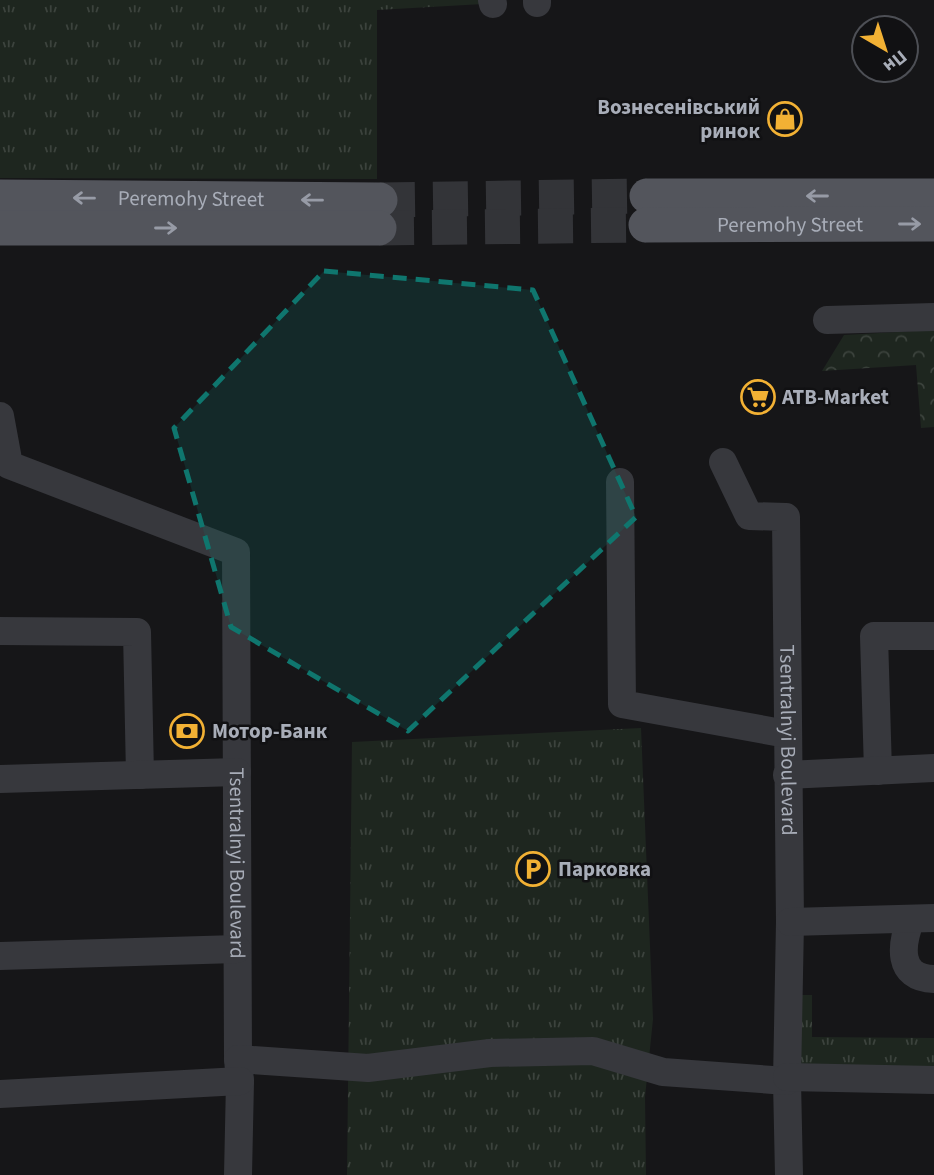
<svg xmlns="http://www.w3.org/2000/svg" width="934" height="1175" viewBox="0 0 934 1175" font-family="'Source Sans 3',sans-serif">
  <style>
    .grass { fill: url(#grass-tufts) }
    .forest { fill: url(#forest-crowns) }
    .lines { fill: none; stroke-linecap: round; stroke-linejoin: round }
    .major-tunnel { stroke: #333438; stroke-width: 35; stroke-dasharray: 35 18; stroke-linecap: butt }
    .minor { stroke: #37383d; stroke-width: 28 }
    .major { stroke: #53555c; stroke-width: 35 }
    .oneway { stroke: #979ba6 }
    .marked { fill: #0f766e; fill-opacity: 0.2; stroke: #0f766e; stroke-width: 5; stroke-dasharray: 14 9; stroke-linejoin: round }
    .labels { text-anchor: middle; stroke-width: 5; stroke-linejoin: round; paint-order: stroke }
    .poi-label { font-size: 21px; font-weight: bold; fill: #a8adb8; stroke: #111113; text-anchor: start }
    .street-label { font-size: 21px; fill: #a8adb8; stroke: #111113 }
  </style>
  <defs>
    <pattern id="grass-tufts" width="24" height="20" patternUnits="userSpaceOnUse" patternTransform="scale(1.75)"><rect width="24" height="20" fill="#1e261f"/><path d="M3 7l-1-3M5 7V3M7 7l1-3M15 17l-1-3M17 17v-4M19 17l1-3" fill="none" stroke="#3c433d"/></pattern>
    <pattern id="forest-crowns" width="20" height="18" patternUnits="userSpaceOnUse" patternTransform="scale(1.75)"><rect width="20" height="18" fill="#1e261f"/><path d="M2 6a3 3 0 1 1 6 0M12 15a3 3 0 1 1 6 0" fill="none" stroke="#3c433d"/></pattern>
  </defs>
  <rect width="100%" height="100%" fill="#161618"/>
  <!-- grass -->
  <g class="grass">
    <path d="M0,0H483V4L377,10V179L0,178Z"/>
    <path d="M641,728L653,1019L645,1097L646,1175H347L352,742Z"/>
    <path d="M788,995H812V1037L934,1038V1080L787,1077Z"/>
  </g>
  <!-- forest -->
  <path class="forest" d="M934,330V427L921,428L916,365L822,371L844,335Z"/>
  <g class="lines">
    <!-- major-tunnel -->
    <g class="major-tunnel">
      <path d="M380,200L647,196"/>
      <path d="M379,228L646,225"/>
    </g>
    <!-- minor -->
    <g class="minor">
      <path d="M492,0L493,4"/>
      <path d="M537,0V3"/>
      <path d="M827,320L934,317"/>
      <path id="s1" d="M0,416L9,465L236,552L238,1059L240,1081L238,1175"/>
      <path id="s2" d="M723,462L749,516L786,517L790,922L787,1081L789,1175"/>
      <path d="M620,482L622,704L787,734"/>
      <path d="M0,631L137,632L140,775"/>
      <path d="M878,771L874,636H934"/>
      <path d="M787,775L934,768"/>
      <path d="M0,779L237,772"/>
      <path d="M911,919C901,944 896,978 934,979"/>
      <path d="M790,922L934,918"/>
      <path d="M0,956L237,949"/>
      <path d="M238,1059L368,1068L490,1053L593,1051L663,1072L787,1081"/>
      <path d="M787,1077L934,1080"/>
      <path d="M0,1094L240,1081"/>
    </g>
    <!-- major -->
    <g class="major">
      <path d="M647,196H934"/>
      <path id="s3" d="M0,197L380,200"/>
      <path id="s4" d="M646,225L934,224"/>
      <path d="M0,228H379"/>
    </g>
  </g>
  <!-- one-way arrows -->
  <defs><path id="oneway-shaft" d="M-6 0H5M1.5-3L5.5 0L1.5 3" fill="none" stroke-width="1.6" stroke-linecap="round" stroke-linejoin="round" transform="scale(1.75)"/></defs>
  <g class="oneway">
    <use href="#oneway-shaft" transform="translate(817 196) rotate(-180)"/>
    <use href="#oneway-shaft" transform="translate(84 198) rotate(-179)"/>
    <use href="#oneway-shaft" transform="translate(312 200) rotate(-179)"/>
    <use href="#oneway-shaft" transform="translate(910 224)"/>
    <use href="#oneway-shaft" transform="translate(166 228)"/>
  </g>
  <!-- marked area -->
  <path class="marked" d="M324,271L533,290L636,517L408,731L231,627L174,428Z"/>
  <!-- icons -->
  <defs>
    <g id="shop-ring" transform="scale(1.75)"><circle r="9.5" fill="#111113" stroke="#f2b134" stroke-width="1.5"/><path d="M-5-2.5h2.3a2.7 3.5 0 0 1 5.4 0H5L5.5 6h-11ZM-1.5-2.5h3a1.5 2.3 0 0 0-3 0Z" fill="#f2b134"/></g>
    <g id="supermarket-ring" transform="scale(1.75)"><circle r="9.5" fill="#111113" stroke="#f2b134" stroke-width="1.5"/><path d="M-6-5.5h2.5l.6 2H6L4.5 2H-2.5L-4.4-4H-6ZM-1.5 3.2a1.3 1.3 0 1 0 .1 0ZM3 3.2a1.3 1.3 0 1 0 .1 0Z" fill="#f2b134"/></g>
    <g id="bank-ring" transform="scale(1.75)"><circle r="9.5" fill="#111113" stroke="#f2b134" stroke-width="1.5"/><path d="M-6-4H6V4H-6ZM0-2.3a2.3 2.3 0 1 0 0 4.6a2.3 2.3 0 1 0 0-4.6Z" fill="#f2b134"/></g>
    <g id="parking-ring" transform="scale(1.75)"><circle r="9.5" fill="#111113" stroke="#f2b134" stroke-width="1.5"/><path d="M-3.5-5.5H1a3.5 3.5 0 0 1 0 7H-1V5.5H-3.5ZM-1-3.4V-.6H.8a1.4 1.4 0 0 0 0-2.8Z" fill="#f2b134"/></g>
  </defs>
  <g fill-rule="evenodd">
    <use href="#shop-ring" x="785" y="119"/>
    <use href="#supermarket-ring" x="758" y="397"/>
    <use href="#bank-ring" x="187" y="731"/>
    <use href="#parking-ring" x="533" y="869"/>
  </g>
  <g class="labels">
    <!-- poi labels -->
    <g class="poi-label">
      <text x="760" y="114" text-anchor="end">Вознесенівський<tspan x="760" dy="24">ринок</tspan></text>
      <text x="782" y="404">ATB-Market</text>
      <text x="212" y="738">Мотор-Банк</text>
      <text x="558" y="876">Парковка</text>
    </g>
    <!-- street labels -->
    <g class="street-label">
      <text dy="7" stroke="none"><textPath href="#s3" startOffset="191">Peremohy Street</textPath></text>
      <text dy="7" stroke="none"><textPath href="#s4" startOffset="144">Peremohy Street</textPath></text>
      <text dy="7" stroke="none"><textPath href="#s2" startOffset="320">Tsentralnyi Boulevard</textPath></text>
      <text dy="7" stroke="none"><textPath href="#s1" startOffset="604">Tsentralnyi Boulevard</textPath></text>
    </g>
  </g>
  <!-- north arrow -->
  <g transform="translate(885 49) rotate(141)"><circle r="33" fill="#111113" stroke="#4d4f55" stroke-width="2"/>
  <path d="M0-5L12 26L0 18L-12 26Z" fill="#f2b134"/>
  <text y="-10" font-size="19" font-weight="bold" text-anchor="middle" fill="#a8adb8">Пн</text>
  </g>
</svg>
